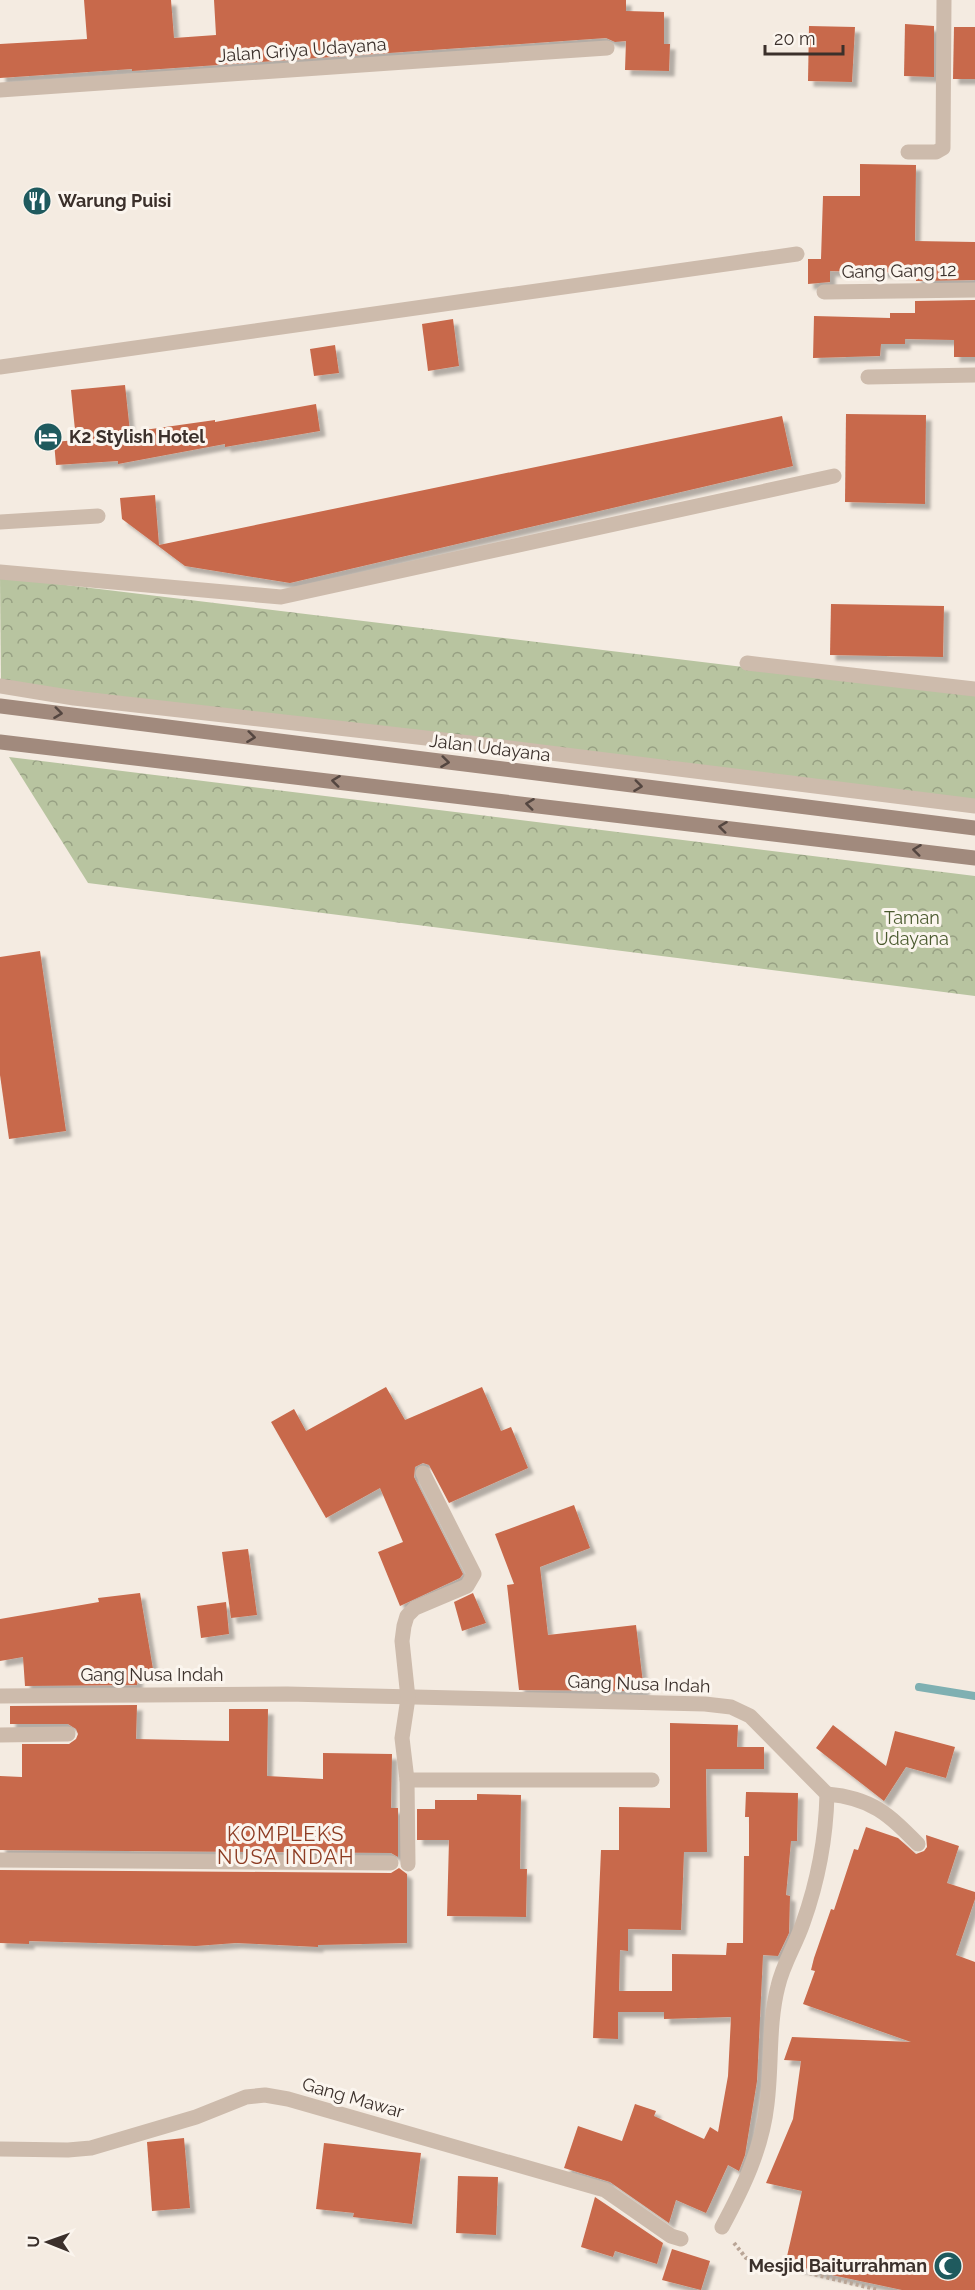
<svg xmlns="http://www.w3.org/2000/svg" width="975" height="2290" viewBox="0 0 975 2290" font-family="Raleway,sans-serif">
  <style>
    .park { fill: url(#park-crowns) }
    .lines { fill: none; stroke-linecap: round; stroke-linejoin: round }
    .stream { stroke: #7fb0b2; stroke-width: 8 }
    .building { fill: #c8694b; filter: url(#shadow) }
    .path { stroke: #b9a596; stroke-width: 4; stroke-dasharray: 3 3; stroke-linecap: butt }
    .service { stroke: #cdbbac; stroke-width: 15 }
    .pedestrian { stroke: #cdbbac; stroke-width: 15 }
    .minor { stroke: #cdbbac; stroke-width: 15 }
    .secondary { stroke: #a18a7d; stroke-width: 15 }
    .oneway { stroke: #544640 }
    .labels { text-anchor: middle; stroke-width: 6; stroke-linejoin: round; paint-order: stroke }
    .street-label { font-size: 18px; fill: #3b302b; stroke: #fbf5ee }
    .poi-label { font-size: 18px; font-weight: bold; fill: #3b302b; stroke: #fbf5ee; text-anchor: start }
    .park-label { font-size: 18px; fill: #4a5a2e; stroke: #fbf5ee }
    .neighbourhood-label { font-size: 20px; letter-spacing: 1.5px; fill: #8c3b22; stroke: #fbf5ee }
  </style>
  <defs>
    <pattern id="park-crowns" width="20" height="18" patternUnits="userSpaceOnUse" patternTransform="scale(1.5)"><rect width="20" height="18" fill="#b8c4a0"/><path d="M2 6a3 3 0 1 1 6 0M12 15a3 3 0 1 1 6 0" fill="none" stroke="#97a083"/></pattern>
    <filter id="shadow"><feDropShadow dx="5.5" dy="5.5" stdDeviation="1.5" flood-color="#0004"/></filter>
  </defs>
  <rect width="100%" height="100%" fill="#f4ebe1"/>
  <!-- park -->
  <g class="park">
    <path d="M0,577L975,695V801L1,682Z"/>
    <path d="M9,757L975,876V996L88,883Z"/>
  </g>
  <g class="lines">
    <!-- stream -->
    <path class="stream" d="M919,1687L975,1696"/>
  </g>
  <!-- building -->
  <g class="building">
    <path d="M84,0H171L174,38L216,35L214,0H626V11L664,12V44H670L669,71L625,70L626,41L615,42L606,38L132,71V69L0,78V44L87,39Z"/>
    <path d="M905,24L934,26V77L904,76Z"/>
    <path d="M809,26L855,27L852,82L808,81Z"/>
    <path d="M954,27H975V79H953Z"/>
    <path d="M860,164L916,165L915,241L975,242V280L916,281V273L830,271V282L808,284V259H821L823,196H860Z"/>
    <path d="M975,300V357H954V340L905,339V344H881L880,356L813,358L814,316L890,318V313H915V301Z"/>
    <path d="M453,319L459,366L428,371L422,324Z"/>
    <path d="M335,345L339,373L314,376L310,349Z"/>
    <path d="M125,385L130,432L215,420V422L316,404L320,431L225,447V444L118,464V461L56,465L54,442L76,440L71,390Z"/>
    <path d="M846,414L926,415L925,504L845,502Z"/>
    <path d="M782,416L793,466L290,583L185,566L122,519L120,498L155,495L159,545Z"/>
    <path d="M831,604L944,606L943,657L830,655Z"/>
    <path d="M40,951L66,1131L9,1139L0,1075V957Z"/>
    <path d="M386,1387L405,1420L482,1387L501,1431L511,1427L528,1468L449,1503L429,1465L423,1463L415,1467L414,1477L463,1574L460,1578L400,1606L378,1552L403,1542L380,1488L326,1518L271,1422L294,1409L306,1431Z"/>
    <path d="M574,1505L590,1548L540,1567L548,1635L636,1625L644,1691L519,1690L507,1585L514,1584L495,1534Z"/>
    <path d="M248,1549L257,1615L231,1618L222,1552Z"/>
    <path d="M140,1593L153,1669L138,1671L137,1685L25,1686L23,1657L0,1661V1619L99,1602L98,1598Z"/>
    <path d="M473,1593L486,1623L462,1631L454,1602Z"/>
    <path d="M226,1602L229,1634L201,1638L197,1606Z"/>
    <path d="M137,1705L136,1739L229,1741V1709H268L267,1776L323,1779V1753L392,1754L391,1808H398V1857L391,1853L0,1850V1776L22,1777V1744H69L76,1739L78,1734L76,1729L68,1724H10V1706Z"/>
    <path d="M670,1723L738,1725L737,1747H764V1769H706L707,1852H684L681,1930L628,1929V1951L620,1950L619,1991H672V1954L726,1955L727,1943H743L744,1856H749V1817H745L746,1792L798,1793L797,1841H791L786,1895L790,1896L789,1933L778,1956L763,1955L757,2081L745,2155L739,2171L728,2165L706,2213L676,2200L669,2223L610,2182L564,2168L578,2126L622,2141L635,2104L656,2111L654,2116L704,2139L710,2127L718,2132L728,2076L731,2017L664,2019V2012H618V2039L593,2038L601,1850H619V1807L670,1808Z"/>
    <path d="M833,1725L886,1766L895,1731L955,1747L946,1778L906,1767L884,1801L816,1748Z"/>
    <path d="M477,1794L521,1795L520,1869H527L526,1917L447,1916L449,1840H417V1809H435V1800H477Z"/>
    <path d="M866,1827L898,1838L916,1854L924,1851L927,1847L926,1835L959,1846L947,1883L975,1892V1899L956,1955L975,1962V2290H902L785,2265L802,2191L766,2183L793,2119L801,2061L784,2060L792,2037L911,2042L803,2004L815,1971L811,1970L814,1958L831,1909L834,1910L854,1849L858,1850Z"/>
    <path d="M399,1868L407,1874V1943L318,1945V1947L236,1943L196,1946L29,1941V1944L0,1943V1870L391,1873Z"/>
    <path d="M184,2138L190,2208L152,2211L147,2142Z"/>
    <path d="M324,2143L421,2153L412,2224L353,2217L354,2213L316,2209Z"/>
    <path d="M458,2176L498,2177L496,2235L456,2233Z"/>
    <path d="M595,2197L663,2243L657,2264L615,2251L613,2257L581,2247Z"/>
    <path d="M672,2249L710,2261L701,2290L662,2280Z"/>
  </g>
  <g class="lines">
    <!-- path -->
    <path class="path" d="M734,2243L746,2258L879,2290"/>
    <!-- service -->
    <path class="service" d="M747,663L975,689"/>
    <!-- pedestrian -->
    <path class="pedestrian" d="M0,686L74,698L470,743L975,806"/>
    <!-- minor -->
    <g class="minor">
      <path d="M0,90L607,48"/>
      <path d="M908,152H936L943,148L944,0"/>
      <path d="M824,292L975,290"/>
      <path d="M0,367L797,254"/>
      <path d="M868,377L975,375"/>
      <path d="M0,522L98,516"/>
      <path d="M0,572L281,597L834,476"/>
      <path d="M0,1696L287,1694L705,1704L731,1707L750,1716L827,1794C826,1838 818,1881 803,1923C796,1944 783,1964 778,1986C768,2025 772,2065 767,2104C762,2149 743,2188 722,2227"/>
      <path d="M0,1735L68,1734"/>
      <path d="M407,1780H652"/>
      <path d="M827,1794C872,1798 888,1814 918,1844"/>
      <path d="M0,1860L391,1863"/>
      <path d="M408,1864L407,1780L402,1738L408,1698L402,1641L404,1626L407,1616L415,1608L467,1586L474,1574L423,1473"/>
      <path d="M0,2149L68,2150L91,2148L196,2117L246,2097L265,2095L288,2099L605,2190L671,2236L681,2239"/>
    </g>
    <!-- secondary -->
    <g class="secondary">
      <path d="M0,706L975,828"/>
      <path d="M0,742L975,858"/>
    </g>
  </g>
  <!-- one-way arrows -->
  <defs><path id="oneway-chevron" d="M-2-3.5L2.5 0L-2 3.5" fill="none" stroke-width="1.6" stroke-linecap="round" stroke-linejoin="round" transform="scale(1.5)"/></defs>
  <g class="oneway">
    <use href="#oneway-chevron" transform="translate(58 713) rotate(7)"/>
    <use href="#oneway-chevron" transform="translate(251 737) rotate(7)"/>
    <use href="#oneway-chevron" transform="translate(445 762) rotate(7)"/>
    <use href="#oneway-chevron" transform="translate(336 781) rotate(-173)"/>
    <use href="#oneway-chevron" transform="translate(638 786) rotate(7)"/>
    <use href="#oneway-chevron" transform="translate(530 804) rotate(-173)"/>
    <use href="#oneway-chevron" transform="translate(723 827) rotate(-173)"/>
    <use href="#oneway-chevron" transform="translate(917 850) rotate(-173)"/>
  </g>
  <!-- icons -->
  <defs>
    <g id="restaurant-disc" transform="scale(1.5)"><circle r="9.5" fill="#1f5a5e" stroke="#fbf5ee"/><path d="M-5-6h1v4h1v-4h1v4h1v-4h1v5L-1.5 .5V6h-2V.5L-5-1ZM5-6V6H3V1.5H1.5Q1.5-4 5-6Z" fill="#fff"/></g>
    <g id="hotel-disc" transform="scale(1.5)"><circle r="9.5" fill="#1f5a5e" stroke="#fbf5ee"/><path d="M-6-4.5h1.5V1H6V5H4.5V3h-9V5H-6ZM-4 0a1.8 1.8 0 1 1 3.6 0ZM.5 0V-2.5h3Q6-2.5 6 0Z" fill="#fff"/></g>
    <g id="mosque-disc" transform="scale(1.5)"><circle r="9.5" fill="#1f5a5e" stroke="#fbf5ee"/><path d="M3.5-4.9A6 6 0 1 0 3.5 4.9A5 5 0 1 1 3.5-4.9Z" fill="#fff"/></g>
  </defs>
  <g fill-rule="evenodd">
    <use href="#restaurant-disc" x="37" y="201"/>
    <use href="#hotel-disc" x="48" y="437"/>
    <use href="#mosque-disc" x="948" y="2266"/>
  </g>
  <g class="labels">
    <!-- street labels -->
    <g class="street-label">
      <text transform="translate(302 50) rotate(-4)" y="6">Jalan Griya Udayana</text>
      <text transform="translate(899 271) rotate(-1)" y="6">Gang Gang 12</text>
      <text transform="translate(490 748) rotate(7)" y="6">Jalan Udayana</text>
      <text x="152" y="1681">Gang Nusa Indah</text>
      <text transform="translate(639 1684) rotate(2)" y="6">Gang Nusa Indah</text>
      <text transform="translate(353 2098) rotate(16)" y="6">Gang Mawar</text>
    </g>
    <!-- poi labels -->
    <g class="poi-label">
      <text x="58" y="207">Warung Puisi</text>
      <text x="69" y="443">K2 Stylish Hotel</text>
      <text x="927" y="2272" text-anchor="end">Mesjid Baiturrahman</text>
    </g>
    <!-- park labels -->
    <g class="park-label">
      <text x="912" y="924">Taman<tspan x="912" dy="21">Udayana</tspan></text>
    </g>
    <!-- neighbourhood labels -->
    <g class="neighbourhood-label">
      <text x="286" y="1841">KOMPLEKS<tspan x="286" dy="23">NUSA INDAH</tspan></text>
    </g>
  </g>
  <!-- north arrow -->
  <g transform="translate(48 2242) rotate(271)" stroke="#fbf5ee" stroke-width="4.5" paint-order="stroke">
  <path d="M0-4.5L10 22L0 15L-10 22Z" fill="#3b302b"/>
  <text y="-9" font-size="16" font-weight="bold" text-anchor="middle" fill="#3b302b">U</text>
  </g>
  <!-- scale -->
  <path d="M765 45v9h78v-9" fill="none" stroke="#3b302b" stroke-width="3"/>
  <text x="774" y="45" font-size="18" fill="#3b302b" stroke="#fbf5ee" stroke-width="4.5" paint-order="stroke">20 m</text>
</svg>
